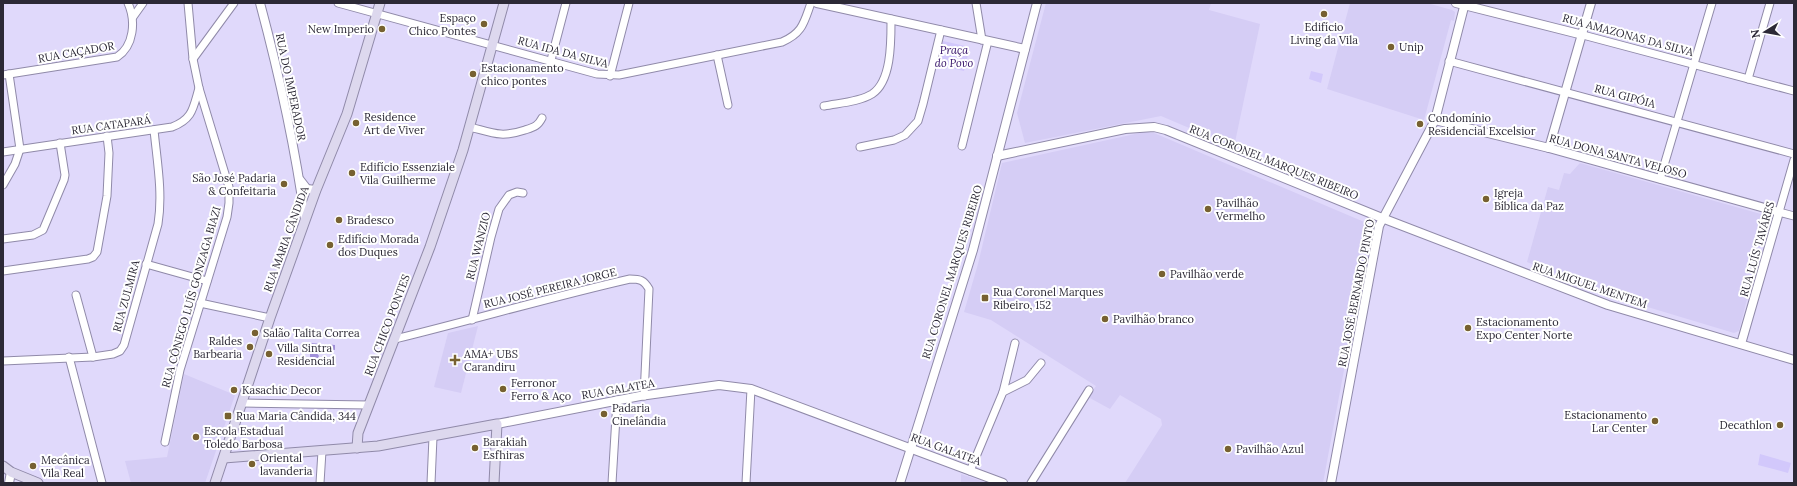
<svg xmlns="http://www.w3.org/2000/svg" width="1797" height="486" viewBox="0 0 1797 486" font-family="Lora,serif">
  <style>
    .built { fill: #d5cdf5 }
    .green { fill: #d2c8fb }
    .water { fill: #9f8ed8 }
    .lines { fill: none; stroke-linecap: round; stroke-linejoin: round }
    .minor-casing { stroke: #908aa9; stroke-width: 9 }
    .tertiary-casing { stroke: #908aa9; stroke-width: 10 }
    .secondary-casing { stroke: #908aa9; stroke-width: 11 }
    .minor { stroke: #fff; stroke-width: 7 }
    .tertiary { stroke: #fff; stroke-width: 8 }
    .secondary { stroke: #ddd8ee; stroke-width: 9 }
    .poi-dot { fill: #776131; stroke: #fff; stroke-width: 1.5 }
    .labels { text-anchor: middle; stroke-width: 4; stroke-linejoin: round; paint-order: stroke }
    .poi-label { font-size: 11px; fill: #2c2936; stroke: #fff; text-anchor: start }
    .street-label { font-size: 11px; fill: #2c2936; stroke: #fff }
    .park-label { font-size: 11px; font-style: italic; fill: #310d65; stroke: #fff }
  </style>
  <rect width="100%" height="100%" fill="#e0d9fb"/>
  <!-- built -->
  <g class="built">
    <path d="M1046,3H1211L1209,10L1260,24L1234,147L1161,116L1025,143L1017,113Z"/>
    <path d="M1350,3H1427L1452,10L1455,12L1454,21L1451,20L1424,120L1327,89Z"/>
    <path d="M1144,132L1154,133L1369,224L1370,230L1323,483H1125L1162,425L1161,419L1120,395L1110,409L1088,397L1096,386L991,320L964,312L978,264L1002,163Z"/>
    <path d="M1580,163L1768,216L1739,331L1734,333L1611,296L1527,262L1548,187L1559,190L1564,173L1570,174Z"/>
    <path d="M478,326L461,393L434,387L448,333Z"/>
    <path d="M184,374L235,395L205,483H131L125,461L167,457Z"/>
    <path d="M961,474L987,483H961Z"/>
  </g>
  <!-- green -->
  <g class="green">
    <path d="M943,41L970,47L964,71L937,65Z"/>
    <path d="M1311,71L1323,74L1321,83L1309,79Z"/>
    <path d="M1760,454L1791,463L1788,473L1758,465Z"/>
  </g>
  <!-- water -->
  <path class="water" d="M310,343L335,345V350L324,348L316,352L319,356L318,358H310Z"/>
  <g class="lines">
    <!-- minor casing -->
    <g class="minor-casing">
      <g id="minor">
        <path d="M338,3L597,74L619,75L782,42C803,33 804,22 811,3"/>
        <path d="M976,3L982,40"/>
        <path d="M133,17L143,3"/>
        <path d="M1583,35L1794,91"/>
        <path d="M717,55L728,105"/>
        <path d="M193,59L234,3"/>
        <path d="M551,60L566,3"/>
        <path d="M1449,61L1794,154"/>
        <path d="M3,75L117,57C134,46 136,21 128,3"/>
        <path d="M610,76L629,3"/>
        <path d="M1748,79L1770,3"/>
        <path d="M824,106C839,103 859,102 872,94C892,81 891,40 891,19"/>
        <path d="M470,127C493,133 501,138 525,130C534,127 538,126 542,118"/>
        <path d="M962,146L988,41"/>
        <path d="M860,147L894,140L905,135L918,121L923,104L941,30"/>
        <path d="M3,152L172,127C193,119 193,108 199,88"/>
        <path d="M1794,160L1779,212L1794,216"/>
        <path d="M1660,179L1712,3"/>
        <path d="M3,185L15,164L20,149L9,74"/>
        <path d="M3,239L33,235L43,230L64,180L65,175L60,143"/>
        <path d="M146,264L207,281"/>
        <path d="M3,271L88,259L93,257L97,252L107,196L109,153L107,136"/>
        <path d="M76,295L93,357"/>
        <path d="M200,303L270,318"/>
        <path d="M472,320L491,237L499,209L509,195L517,192L523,193"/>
        <path d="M395,339C473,320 551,297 630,279C640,279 644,280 649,289L644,396"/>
        <path d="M69,357L102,483"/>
        <path d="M3,361L93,357L113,354L120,351L124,345L158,224C163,193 157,161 154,130"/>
        <path d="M1003,392L1015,343"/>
        <path d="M242,403L368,405"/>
        <path d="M165,442L180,370L227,217L229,203V187L199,88L193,59L188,3"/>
        <path d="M970,471L1003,392L1027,380L1041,363"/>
        <path d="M320,483L322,451"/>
        <path d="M431,483L433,437"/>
        <path d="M612,483L617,400"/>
        <path d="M746,483L751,389"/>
        <path d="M1031,483L1089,390"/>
      </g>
    </g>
    <!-- tertiary casing -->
    <g class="tertiary-casing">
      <g id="tertiary">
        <path d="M260,3C279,74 295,146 305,219"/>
        <path d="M817,3L1025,49"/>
        <path d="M1456,3L1583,35"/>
        <path d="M1435,120L1549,148L1779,212L1741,344"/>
        <path d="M1549,148L1591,3"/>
        <path d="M997,156L1125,129L1154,127L1166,130L1382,218L1608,305L1794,360"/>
        <path d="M300,180L307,189L316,190"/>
        <path d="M497,424L640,396L719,385L751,389L1003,483"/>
        <path d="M9,483L11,472"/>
        <path d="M900,483L973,250L1037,3"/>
        <path d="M1331,483L1379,226L1435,120L1465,3"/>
      </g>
    </g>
    <!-- secondary casing -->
    <g class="secondary-casing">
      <g id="secondary">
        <path d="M357,448L358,433L430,247L463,150L504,3"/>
        <path d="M224,458L378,446L497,424L494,483"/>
        <path d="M3,466L11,472L38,483"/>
        <path d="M215,483L270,318L316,190L347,114L380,3"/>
      </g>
    </g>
    <!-- minor -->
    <use href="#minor" class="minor"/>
    <!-- tertiary -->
    <use href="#tertiary" class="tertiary"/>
    <!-- secondary -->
    <use href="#secondary" class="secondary"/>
  </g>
  <!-- markers -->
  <g class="poi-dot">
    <circle cx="1324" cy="14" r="4"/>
    <circle cx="484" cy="24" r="4"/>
    <circle cx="382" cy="29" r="4"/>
    <circle cx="1391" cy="47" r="4"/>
    <circle cx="473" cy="74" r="4"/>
    <circle cx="356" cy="123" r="4"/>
    <circle cx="1420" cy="124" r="4"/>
    <circle cx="352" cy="173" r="4"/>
    <circle cx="284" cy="184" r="4"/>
    <circle cx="1486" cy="199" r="4"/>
    <circle cx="1208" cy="209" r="4"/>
    <circle cx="339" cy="220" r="4"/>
    <circle cx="330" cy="245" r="4"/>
    <circle cx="1162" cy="274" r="4"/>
    <rect x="981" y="294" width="8" height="8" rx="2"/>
    <circle cx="1105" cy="319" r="4"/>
    <circle cx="1468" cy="328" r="4"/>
    <circle cx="255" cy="333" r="4"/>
    <circle cx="250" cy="347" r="4"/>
    <circle cx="269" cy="354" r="4"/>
    <path d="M453 354h4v4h4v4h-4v4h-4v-4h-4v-4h4z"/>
    <circle cx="503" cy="389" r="4"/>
    <circle cx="234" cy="390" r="4"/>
    <circle cx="604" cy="414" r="4"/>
    <rect x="224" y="412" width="8" height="8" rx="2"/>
    <circle cx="1655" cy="421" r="4"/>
    <circle cx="1780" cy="425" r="4"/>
    <circle cx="196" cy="437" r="4"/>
    <circle cx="475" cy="448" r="4"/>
    <circle cx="1228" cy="449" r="4"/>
    <circle cx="252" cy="464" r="4"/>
    <circle cx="33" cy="466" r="4"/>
  </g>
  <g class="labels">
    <!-- poi labels -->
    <g class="poi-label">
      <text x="476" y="22" text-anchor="end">Espaço<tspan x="476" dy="13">Chico Pontes</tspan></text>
      <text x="1324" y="31" text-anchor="middle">Edifício<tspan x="1324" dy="13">Living da Vila</tspan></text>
      <text x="374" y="33" text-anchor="end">New Imperio</text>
      <text x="1399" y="51">Unip</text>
      <text x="481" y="72">Estacionamento<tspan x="481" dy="13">chico pontes</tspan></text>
      <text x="364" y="121">Residence<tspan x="364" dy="13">Art de Viver</tspan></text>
      <text x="1428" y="122">Condomínio<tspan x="1428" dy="13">Residencial Excelsior</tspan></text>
      <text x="360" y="171">Edifício Essenziale<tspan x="360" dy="13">Vila Guilherme</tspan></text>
      <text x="276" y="182" text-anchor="end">São José Padaria<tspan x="276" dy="13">&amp; Confeitaria</tspan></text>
      <text x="1494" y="197">Igreja<tspan x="1494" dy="13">Bíblica da Paz</tspan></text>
      <text x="1216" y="207">Pavilhão<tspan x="1216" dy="13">Vermelho</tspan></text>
      <text x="347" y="224">Bradesco</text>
      <text x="338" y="243">Edifício Morada<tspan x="338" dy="13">dos Duques</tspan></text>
      <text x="1170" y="278">Pavilhão verde</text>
      <text x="993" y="296">Rua Coronel Marques<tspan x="993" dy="13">Ribeiro, 152</tspan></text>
      <text x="1113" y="323">Pavilhão branco</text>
      <text x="1476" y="326">Estacionamento<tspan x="1476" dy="13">Expo Center Norte</tspan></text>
      <text x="263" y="337">Salão Talita Correa</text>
      <text x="242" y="345" text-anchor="end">Raldes<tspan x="242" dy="13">Barbearia</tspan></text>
      <text x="277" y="352">Villa Sintra<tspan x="277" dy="13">Residencial</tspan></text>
      <text x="464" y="358">AMA+ UBS<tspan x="464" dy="13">Carandiru</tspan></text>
      <text x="511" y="387">Ferronor<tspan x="511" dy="13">Ferro &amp; Aço</tspan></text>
      <text x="242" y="394">Kasachic Decor</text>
      <text x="612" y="412">Padaria<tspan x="612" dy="13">Cinelândia</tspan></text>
      <text x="1647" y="419" text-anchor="end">Estacionamento<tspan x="1647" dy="13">Lar Center</tspan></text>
      <text x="236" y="420">Rua Maria Cândida, 344</text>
      <text x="1772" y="429" text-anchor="end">Decathlon</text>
      <text x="204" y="435">Escola Estadual<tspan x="204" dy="13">Toledo Barbosa</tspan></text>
      <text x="483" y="446">Barakiah<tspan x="483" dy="13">Esfhiras</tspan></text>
      <text x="1236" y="453">Pavilhão Azul</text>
      <text x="260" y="462">Oriental<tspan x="260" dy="13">lavanderia</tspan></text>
      <text x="41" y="464">Mecânica<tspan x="41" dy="13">Vila Real</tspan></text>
    </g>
    <!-- street labels -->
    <g class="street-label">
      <text transform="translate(1628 35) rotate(15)" y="4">RUA AMAZONAS DA SILVA</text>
      <text transform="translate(76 52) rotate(-10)" y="4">RUA CAÇADOR</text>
      <text transform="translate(563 52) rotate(15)" y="4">RUA IDA DA SILVA</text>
      <text transform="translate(291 87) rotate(78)" y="4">RUA DO IMPERADOR</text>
      <text transform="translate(1625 96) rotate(15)" y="4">RUA GIPÓIA</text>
      <text transform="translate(111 125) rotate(-8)" y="4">RUA CATAPARÁ</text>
      <text transform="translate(1618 156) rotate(15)" y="4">RUA DONA SANTA VELOSO</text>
      <text transform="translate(1274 162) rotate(22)" y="4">RUA CORONEL MARQUES RIBEIRO</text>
      <text transform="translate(286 239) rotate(-70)" y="4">RUA MARIA CÂNDIDA</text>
      <text transform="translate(478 246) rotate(-76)" y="4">RUA WANZIO</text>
      <text transform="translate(1757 249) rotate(-74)" y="4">RUA LUÍS TAVÁRES</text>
      <text transform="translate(952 272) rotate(-73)" y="4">RUA CORONEL MARQUES RIBEIRO</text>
      <text transform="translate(1590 285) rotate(19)" y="4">RUA MIGUEL MENTEM</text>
      <text transform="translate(550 288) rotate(-14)" y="4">RUA JOSÉ PEREIRA JORGE</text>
      <text transform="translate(1356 293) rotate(-79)" y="4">RUA JOSÉ BERNARDO PINTO</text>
      <text transform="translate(126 296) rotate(-75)" y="4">RUA ZULMIRA</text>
      <text transform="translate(191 297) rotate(-74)" y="4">RUA CÔNEGO LUÍS GONZAGA BIAZI</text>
      <text transform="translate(387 325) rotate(-69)" y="4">RUA CHICO PONTES</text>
      <text transform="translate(618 389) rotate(-10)" y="4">RUA GALATEA</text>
      <text transform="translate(946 449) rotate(20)" y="4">RUA GALATEA</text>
    </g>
    <!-- park labels -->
    <g class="park-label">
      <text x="954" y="54">Praça<tspan x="954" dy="13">do Povo</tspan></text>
    </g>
  </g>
  <!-- border -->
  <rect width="1797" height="486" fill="none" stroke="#2c2936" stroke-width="8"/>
  <!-- north arrow -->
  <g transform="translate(1765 32) rotate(259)" stroke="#ffffff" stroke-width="3" paint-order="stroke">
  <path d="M0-3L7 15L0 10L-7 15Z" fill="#2c2936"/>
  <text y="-6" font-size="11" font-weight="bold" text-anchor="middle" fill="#2c2936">N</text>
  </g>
</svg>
